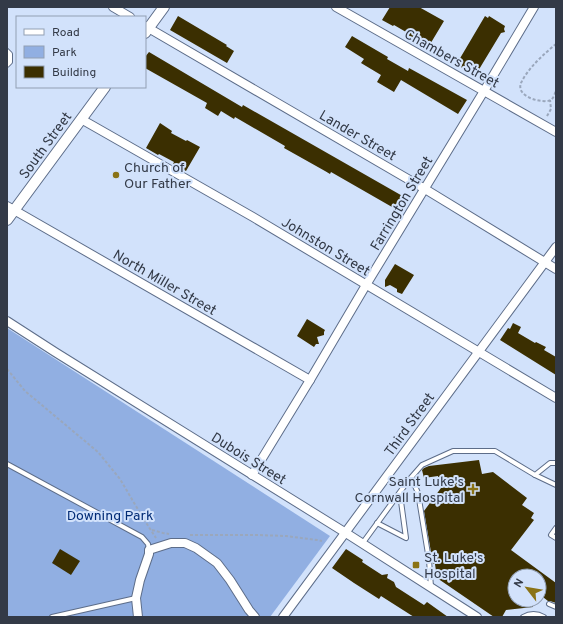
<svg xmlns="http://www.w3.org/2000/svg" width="563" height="624" viewBox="0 0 563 624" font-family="Overpass,sans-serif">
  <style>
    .green { fill: #91afe2 }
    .building { fill: #3b2f01 }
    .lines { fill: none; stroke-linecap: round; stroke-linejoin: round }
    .service-casing { stroke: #5d6d89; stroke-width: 6 }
    .minor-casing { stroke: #5d6d89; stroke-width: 10 }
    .tertiary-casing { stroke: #5d6d89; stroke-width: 12 }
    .path { stroke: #9aa7bc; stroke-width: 2; stroke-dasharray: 3 2; stroke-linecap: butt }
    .service { stroke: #fff; stroke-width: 4 }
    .minor { stroke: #fff; stroke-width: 8 }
    .tertiary { stroke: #fff; stroke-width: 10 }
    .poi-dot { fill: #8a7316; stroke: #d2e2fb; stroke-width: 1.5 }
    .labels { text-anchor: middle; stroke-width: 4; stroke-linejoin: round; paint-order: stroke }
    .street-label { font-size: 14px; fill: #333a47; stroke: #d2e2fb }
    .poi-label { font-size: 14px; fill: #333a47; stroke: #d2e2fb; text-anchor: start }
    .park-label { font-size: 14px; fill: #022b75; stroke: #d2e2fb }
  </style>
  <rect width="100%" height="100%" fill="#d2e2fb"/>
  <!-- green -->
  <path class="green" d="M7,328L330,536L270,617H7Z"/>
  <!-- building -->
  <g class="building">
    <path d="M390,7H419L444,21L429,46L406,34V32L394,25L393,26L382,20Z"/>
    <path d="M178,16L227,45L226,46L234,51L227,63L170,30Z"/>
    <path d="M485,16L488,18L489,16L505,26L504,29L505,32L501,33L475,76L461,67L463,63L459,60Z"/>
    <path d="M352,36L388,57L387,59L408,71L409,68L467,100L458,114L401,80L394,92L377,82L381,75L361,63L364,59L345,47Z"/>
    <path d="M149,52L242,107L243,105L406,198L399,211L331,172L330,174L325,171L284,148L285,146L235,117L234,119L221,111L218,116L205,108L207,103L145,68V57Z"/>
    <path d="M160,123L172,131L171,133L186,141L187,140L200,147L186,171L173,164L174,162L159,154L158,155L146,148Z"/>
    <path d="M395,264L414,275L402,294L397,292V289L390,285L385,287V280Z"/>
    <path d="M307,319L325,330L324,332V335L317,337L319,344H316L314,347L297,336Z"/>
    <path d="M513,323L521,327L518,333L535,343L536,342L546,347L544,350L556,357V375L500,340L508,328L510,329Z"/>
    <path d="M479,460L482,474L493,472L527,498L522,505L534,513L531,518L534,520L511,550L556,583V603L550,601H548L539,594V576H515V600H532L533,607L506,610L502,617H494L437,578L435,564H433L424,511L441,488L438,476L424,478L422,470L424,468L429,466Z"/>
    <path d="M60,549L80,561L71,575L52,563Z"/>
    <path d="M346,549L363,560L362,562L382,575L388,574L387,578L394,582L396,587L424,605L427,602L448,617H414L381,596L379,599L354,583L332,568Z"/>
  </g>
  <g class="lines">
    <!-- service casing -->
    <g class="service-casing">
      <g id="service">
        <path d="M7,51L10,54V62L7,65"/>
        <path d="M7,464L142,537L148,544L149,550"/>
        <path d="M535,475L556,485"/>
        <path d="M408,481L415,486L418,493L429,560L431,587"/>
        <path d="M377,523L406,538L400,494"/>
        <path d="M556,528L551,535L556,538"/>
        <path d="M362,544L408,481L422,465L453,451H495L535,475L550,463H556"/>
        <path d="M549,604L556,607"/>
        <path d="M52,617L136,598"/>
        <path d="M523,617C530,613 537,613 544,617"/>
      </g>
    </g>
    <!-- minor casing -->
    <g class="minor-casing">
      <g id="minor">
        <path d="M113,7L130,17"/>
        <path d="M336,7L556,132"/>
        <path d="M145,26L425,189L556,269"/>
        <path d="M81,119L253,217L556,398"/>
        <path d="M7,206L310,380"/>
        <path d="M7,321L55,352L346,533L477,617"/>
        <path d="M252,475L310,380L366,285L484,91L534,7"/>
        <path d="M138,617L136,598L140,580L149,554V550L171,543H185L196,548L217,563L230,580L249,610L255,617"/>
        <path d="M283,617L556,247"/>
      </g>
    </g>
    <!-- tertiary casing -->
    <g class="tertiary-casing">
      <g id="tertiary">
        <path d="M145,33L164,7"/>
        <path d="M7,220L105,87"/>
      </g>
    </g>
    <!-- path -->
    <g class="path">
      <path d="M556,44C544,54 528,68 521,83C515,98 547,105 552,99C554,97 555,93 556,90"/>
      <path d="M547,116L551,109L550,100"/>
      <path d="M7,369L25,391L98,452L120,479L143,518L156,538"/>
      <path d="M152,530L163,533L169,534"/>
      <path d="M190,535H257L286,536L317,540L322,541"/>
    </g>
    <!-- service -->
    <use href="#service" class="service"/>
    <!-- minor -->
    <use href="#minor" class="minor"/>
    <!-- tertiary -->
    <use href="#tertiary" class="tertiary"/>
  </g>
  <!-- markers -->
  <g class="poi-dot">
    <circle cx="116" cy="175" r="4"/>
    <path d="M471 483h4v4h4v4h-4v4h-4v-4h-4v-4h4z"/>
    <rect x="412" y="561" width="8" height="8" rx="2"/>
  </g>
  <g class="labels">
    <!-- street labels -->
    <g class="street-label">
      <text transform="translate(452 58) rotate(29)" y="5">Chambers Street</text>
      <text transform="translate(358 135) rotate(30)" y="5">Lander Street</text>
      <text transform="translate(45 145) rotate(-54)" y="5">South Street</text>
      <text transform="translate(401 203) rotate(-59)" y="5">Farrington Street</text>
      <text transform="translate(326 246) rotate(31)" y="5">Johnston Street</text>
      <text transform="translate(165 282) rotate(30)" y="5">North Miller Street</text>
      <text transform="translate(409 424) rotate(-54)" y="5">Third Street</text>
      <text transform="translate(249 458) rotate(32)" y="5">Dubois Street</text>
    </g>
    <!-- poi labels -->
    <g class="poi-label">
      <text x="124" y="172">Church of<tspan x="124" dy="16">Our Father</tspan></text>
      <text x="464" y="486" text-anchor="end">Saint Luke's<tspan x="464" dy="16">Cornwall Hospital</tspan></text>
      <text x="424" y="562">St. Luke's<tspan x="424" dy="16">Hospital</tspan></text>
    </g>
    <!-- park labels -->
    <g class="park-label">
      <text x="110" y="520">Downing Park</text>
    </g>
  </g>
  <!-- border -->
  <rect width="563" height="624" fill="none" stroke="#333a47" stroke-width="16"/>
  <!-- legend -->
  <rect x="16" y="16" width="130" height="72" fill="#d2e2fb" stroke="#929fb3"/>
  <rect x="24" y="29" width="20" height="6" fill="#ffffff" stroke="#929fb3"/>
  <text x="52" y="36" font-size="12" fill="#333a47">Road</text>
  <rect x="24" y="46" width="20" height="12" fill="#91afe2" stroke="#929fb3"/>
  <text x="52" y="56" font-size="12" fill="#333a47">Park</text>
  <rect x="24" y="66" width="20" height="12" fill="#3b2f01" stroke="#929fb3"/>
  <text x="52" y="76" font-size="12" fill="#333a47">Building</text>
  <!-- north arrow -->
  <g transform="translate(527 588) rotate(301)"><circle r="19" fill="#d2e2fb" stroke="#929fb3"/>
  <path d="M0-3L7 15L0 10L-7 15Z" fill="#8a7316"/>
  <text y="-6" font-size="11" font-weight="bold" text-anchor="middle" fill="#333a47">N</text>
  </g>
</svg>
